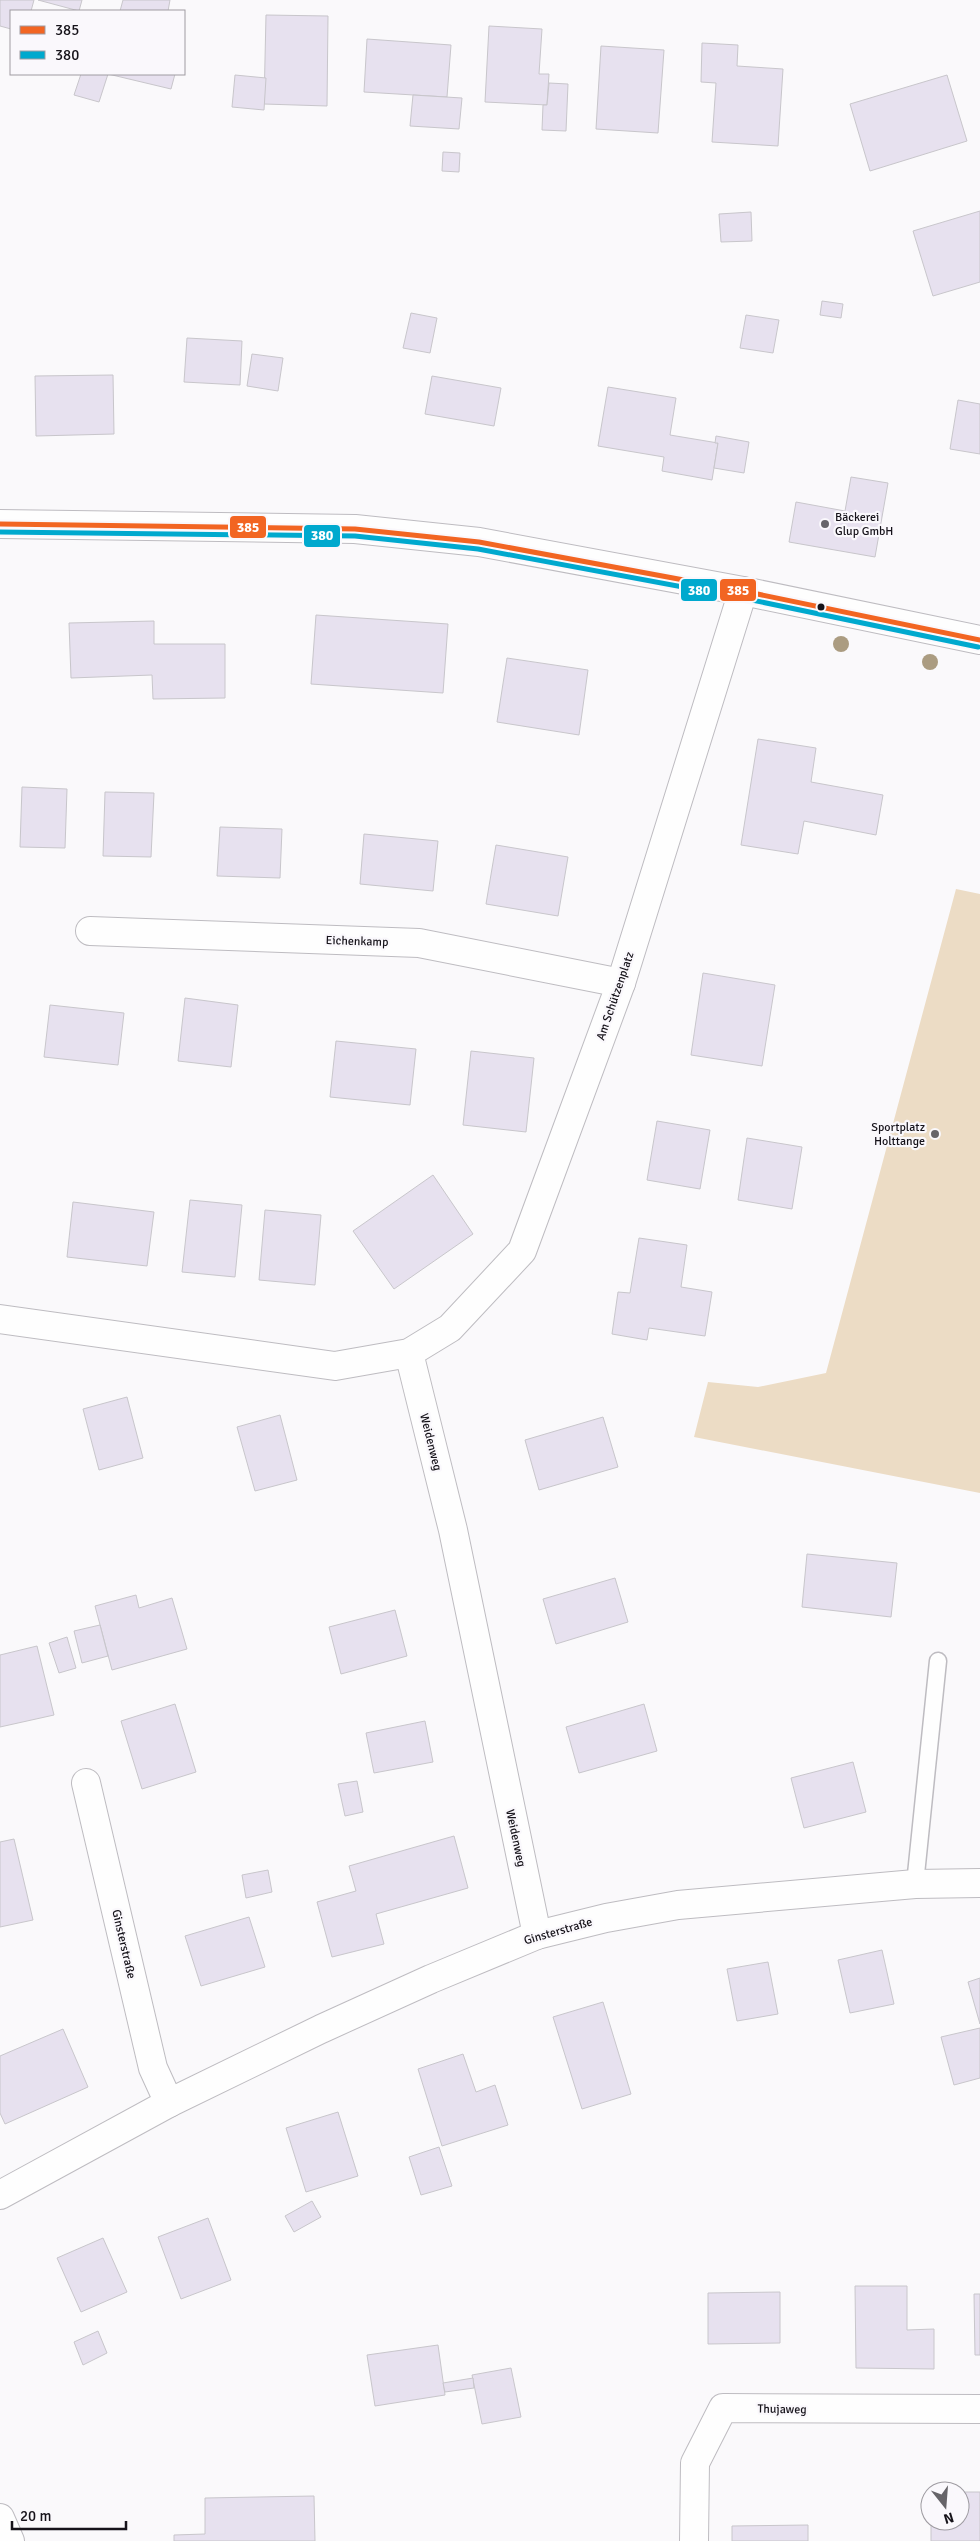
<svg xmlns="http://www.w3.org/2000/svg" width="980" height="2541" viewBox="0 0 980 2541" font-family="Signika,sans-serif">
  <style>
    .green { fill: #ecdcc5 }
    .building { fill: #e7e1ef; stroke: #c8c6cb }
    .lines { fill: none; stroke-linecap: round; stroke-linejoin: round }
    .lane-casing { stroke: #bebcc1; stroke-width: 19 }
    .street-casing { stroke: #bebcc1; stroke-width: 30 }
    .secondary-casing { stroke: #bebcc1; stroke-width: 30 }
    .lane { stroke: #fefefe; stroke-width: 16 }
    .street { stroke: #fefefe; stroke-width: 28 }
    .secondary { stroke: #fefefe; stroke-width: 28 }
    .bus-1-casing { stroke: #faf8fc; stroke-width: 9 }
    .bus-2-casing { stroke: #faf8fc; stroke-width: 9 }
    .bus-1 { stroke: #f26522; stroke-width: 5 }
    .bus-2 { stroke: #00a9ce; stroke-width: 5 }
    .tree { fill: #ab9c81 }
    .poi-dot { fill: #666469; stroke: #faf8fc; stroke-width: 2 }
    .bus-dot { fill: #16131a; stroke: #faf8fc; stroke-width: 2 }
    .labels { text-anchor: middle; stroke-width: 4.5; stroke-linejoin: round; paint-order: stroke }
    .poi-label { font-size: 12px; fill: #16131a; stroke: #faf8fc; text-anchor: start }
    .street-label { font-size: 12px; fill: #16131a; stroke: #faf8fc }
    .line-badge { stroke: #faf8fc; stroke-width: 2 }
    .badge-label { font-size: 14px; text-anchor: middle; font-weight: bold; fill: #fff }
  </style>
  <rect width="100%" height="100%" fill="#faf9fb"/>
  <!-- green -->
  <path class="green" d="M956,889L980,894V1493L694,1437L708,1382L758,1387L826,1373Z"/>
  <!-- building -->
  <g class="building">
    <path d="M0,0H34L31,11H11V29L0,26Z"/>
    <path d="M38,0H82L79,11Z"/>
    <path d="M123,0H170L168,11H120Z"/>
    <path d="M266,15L328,16L327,106L264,104Z"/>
    <path d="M489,26L542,29L539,74H549L547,105L485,102Z"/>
    <path d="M367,39L451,45L447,97L364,92Z"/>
    <path d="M702,43L738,45L737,66L783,69L778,146L712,142L716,83L701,82Z"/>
    <path d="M601,46L664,50L658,133L596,129Z"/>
    <path d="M81,74H108L99,102L74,95Z"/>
    <path d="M108,74H175L171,89Z"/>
    <path d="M235,75L266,78L264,110L232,107Z"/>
    <path d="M947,75L967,141L870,171L850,104Z"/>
    <path d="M549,83L568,84L566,131L542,130L543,105H547Z"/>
    <path d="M413,95L462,98L459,129L410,126Z"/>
    <path d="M443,152L460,153L459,172L442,171Z"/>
    <path d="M980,211V282L933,296L913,231Z"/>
    <path d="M751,212L752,241L721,242L719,214Z"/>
    <path d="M822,301L843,304L841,318L820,315Z"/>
    <path d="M411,313L437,318L430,353L403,348Z"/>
    <path d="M746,315L779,320L773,353L740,348Z"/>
    <path d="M187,338L242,341L240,385L184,382Z"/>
    <path d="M252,354L283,358L278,391L247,386Z"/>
    <path d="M113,375L114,434L36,436L35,376Z"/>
    <path d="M432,376L501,388L494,426L425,414Z"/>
    <path d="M608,387L676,398L670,435L718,443L712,480L662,471L664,457L598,446Z"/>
    <path d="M958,400L980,404V454L950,449Z"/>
    <path d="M716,436L749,442L744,473L714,468L718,443H715Z"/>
    <path d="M851,477L888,483L875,557L789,542L796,502L845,511Z"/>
    <path d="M316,615L448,624L443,693L311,684Z"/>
    <path d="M154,621V644H225V698L153,699L152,675L71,678L69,623Z"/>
    <path d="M507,658L588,670L579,735L497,722Z"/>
    <path d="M758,739L816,748L811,782L883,795L876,835L804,821L798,854L741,845Z"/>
    <path d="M22,787L67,789L65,848L20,847Z"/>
    <path d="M105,792L154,793L151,857L103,856Z"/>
    <path d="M220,827L282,829L280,878L217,876Z"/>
    <path d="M364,834L438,841L433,891L360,884Z"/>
    <path d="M496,845L568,857L558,916L486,904Z"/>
    <path d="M703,973L775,985L762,1066L691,1055Z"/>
    <path d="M185,998L238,1005L231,1067L178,1061Z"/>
    <path d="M50,1005L124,1013L118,1065L44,1057Z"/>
    <path d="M336,1041L416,1049L410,1105L330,1097Z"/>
    <path d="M471,1051L534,1058L526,1132L463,1125Z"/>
    <path d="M657,1121L710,1130L700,1189L647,1180Z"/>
    <path d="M747,1138L802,1147L792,1209L738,1200Z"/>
    <path d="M433,1175L473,1234L394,1289L353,1231Z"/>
    <path d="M190,1200L242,1205L235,1277L182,1272Z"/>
    <path d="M73,1202L154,1212L147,1266L67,1257Z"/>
    <path d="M265,1210L321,1215L315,1285L259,1280Z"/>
    <path d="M639,1238L687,1245L681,1287L712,1292L705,1336L649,1328L647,1340L612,1334L618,1292L630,1293Z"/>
    <path d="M127,1397L143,1458L99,1470L83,1409Z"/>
    <path d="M280,1415L297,1480L255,1491L237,1427Z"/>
    <path d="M603,1417L618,1467L539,1490L525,1440Z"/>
    <path d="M807,1554L897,1563L891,1617L802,1607Z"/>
    <path d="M615,1578L628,1622L556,1644L543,1599Z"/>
    <path d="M136,1595L139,1608L172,1598L187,1649L112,1670L95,1606Z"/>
    <path d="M395,1610L407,1656L341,1674L329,1627Z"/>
    <path d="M100,1625L108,1656L82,1663L74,1631Z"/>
    <path d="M67,1637L76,1668L59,1673L49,1643Z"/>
    <path d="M37,1646L54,1715L0,1727V1655Z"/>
    <path d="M175,1704L196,1772L142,1789L121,1721Z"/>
    <path d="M644,1704L657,1751L579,1773L566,1727Z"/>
    <path d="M425,1721L433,1762L374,1773L366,1733Z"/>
    <path d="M853,1762L866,1812L804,1828L791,1778Z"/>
    <path d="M357,1781L363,1812L345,1816L338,1784Z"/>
    <path d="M454,1836L468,1888L376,1914L384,1944L332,1957L317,1902L356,1891L349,1866Z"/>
    <path d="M14,1839L33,1920L0,1927V1842Z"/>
    <path d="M268,1870L272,1892L246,1898L242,1875Z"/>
    <path d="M249,1917L265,1967L201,1986L185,1936Z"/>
    <path d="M882,1950L894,2004L850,2013L838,1960Z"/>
    <path d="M768,1962L778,2014L737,2021L727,1969Z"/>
    <path d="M980,1978V2024L968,1982Z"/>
    <path d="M603,2002L631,2094L582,2109L553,2017Z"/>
    <path d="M980,2028V2078L954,2085L941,2037Z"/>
    <path d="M63,2029L88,2087L5,2124L0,2113V2056Z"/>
    <path d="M463,2054L476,2092L495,2085L508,2125L442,2146L418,2069Z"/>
    <path d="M338,2112L358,2176L306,2192L286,2128Z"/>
    <path d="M439,2147L452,2186L421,2195L409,2157Z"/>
    <path d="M312,2201L321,2217L294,2232L285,2216Z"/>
    <path d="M208,2218L231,2280L181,2299L158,2237Z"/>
    <path d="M103,2238L127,2292L81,2312L57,2258Z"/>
    <path d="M855,2286H907V2330L934,2329V2369L856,2368Z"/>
    <path d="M780,2292V2343L708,2344V2293Z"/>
    <path d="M974,2294H980V2355H975Z"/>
    <path d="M98,2331L107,2353L83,2365L74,2342Z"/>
    <path d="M438,2345L445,2395L375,2406L367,2355Z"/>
    <path d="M511,2368L521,2417L482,2424L472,2375Z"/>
    <path d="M473,2378L474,2388L445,2392L443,2383Z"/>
    <path d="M960,2492H980V2541H931V2521H960Z"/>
    <path d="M314,2496L315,2541H174V2535L205,2534V2498Z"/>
    <path d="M808,2525V2541H732V2526Z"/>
  </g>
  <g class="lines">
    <!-- lane casing -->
    <g class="lane-casing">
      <path id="lane" d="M915,1884L938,1661"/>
    </g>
    <!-- street casing -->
    <g class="street-casing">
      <g id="street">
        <path d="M90,931L419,943L621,983"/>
        <path d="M0,1319L335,1366L409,1353L450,1328L522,1251L621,983L743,591"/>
        <path d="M409,1353L453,1530L537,1935"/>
        <path d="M86,1783L153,2068L169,2103"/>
        <path d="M0,2195L169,2103L321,2029L431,1979L537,1935L606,1918L678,1905L915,1884L980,1883"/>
        <path d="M694,2541L695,2463L723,2408L980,2409"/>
      </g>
    </g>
    <!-- secondary casing -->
    <g class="secondary-casing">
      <g id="secondary">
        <path d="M0,524L355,529L479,542L743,591L980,640"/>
        <path d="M0,2518L10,2541"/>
      </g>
    </g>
    <!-- lane -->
    <use href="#lane" class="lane"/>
    <!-- street -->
    <use href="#street" class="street"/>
    <!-- secondary -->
    <use href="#secondary" class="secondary"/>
    <!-- bus-1 casing -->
    <g class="bus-1-casing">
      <path id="bus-1" d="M0,524L355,529L479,542L743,591L980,640"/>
    </g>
    <!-- bus-2 casing -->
    <g class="bus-2-casing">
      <path id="bus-2" d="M0,532L355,536L478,549L742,598L978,647"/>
    </g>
    <!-- bus-1 -->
    <use href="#bus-1" class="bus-1"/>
    <!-- bus-2 -->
    <use href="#bus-2" class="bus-2"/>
  </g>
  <!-- trees -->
  <g class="tree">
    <circle cx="841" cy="644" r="8"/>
    <circle cx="930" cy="662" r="8"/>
  </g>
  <!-- markers -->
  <g class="poi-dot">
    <circle cx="825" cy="524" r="5"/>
    <circle cx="935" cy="1134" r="5"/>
  </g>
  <circle class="bus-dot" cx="821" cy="607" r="4.5"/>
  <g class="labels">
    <!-- poi labels -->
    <g class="poi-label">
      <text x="835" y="521">Bäckerei<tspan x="835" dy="14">Glup GmbH</tspan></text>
      <text x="925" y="1131" text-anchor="end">Sportplatz<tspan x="925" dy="14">Holttange</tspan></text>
    </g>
    <!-- street labels -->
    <g class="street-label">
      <text transform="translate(357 941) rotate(2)" y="4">Eichenkamp</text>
      <text transform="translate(615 996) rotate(-71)" y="4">Am Schützenplatz</text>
      <text transform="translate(431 1442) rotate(76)" y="4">Weidenweg</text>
      <text transform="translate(516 1838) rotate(78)" y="4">Weidenweg</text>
      <text transform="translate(558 1931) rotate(-16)" y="4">Ginsterstraße</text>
      <text transform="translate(124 1944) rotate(77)" y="4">Ginsterstraße</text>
      <text transform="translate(782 2409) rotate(1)" y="4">Thujaweg</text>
    </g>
  </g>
  <g class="line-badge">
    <rect x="229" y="515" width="38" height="24" rx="5" fill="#f26522"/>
    <rect x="303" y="524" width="38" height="24" rx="5" fill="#00a9ce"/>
    <rect x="719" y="578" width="38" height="24" rx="5" fill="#f26522"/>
    <rect x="680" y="578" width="38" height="24" rx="5" fill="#00a9ce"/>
  </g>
  <g class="badge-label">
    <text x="248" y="532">385</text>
    <text x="322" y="540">380</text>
    <text x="738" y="595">385</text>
    <text x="699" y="595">380</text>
  </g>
  <!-- legend -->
  <rect x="10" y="10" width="175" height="65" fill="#faf8fc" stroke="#9f9ca2"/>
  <rect x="20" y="26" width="25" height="8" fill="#f26522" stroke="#9f9ca2"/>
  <text x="55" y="35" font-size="15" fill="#16131a">385</text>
  <rect x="20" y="51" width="25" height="8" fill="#00a9ce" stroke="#9f9ca2"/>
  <text x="55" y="60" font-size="15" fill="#16131a">380</text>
  <!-- north arrow -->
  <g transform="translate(945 2506) rotate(163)"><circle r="24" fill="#faf8fc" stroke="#9f9ca2"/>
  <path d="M0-4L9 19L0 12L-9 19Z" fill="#666469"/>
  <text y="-8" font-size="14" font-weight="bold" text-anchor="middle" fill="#16131a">N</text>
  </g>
  <!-- scale -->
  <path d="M12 2521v8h114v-8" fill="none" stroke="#16131a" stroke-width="2.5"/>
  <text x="20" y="2521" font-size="15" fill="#16131a" stroke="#faf8fc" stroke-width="4" paint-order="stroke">20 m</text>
</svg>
